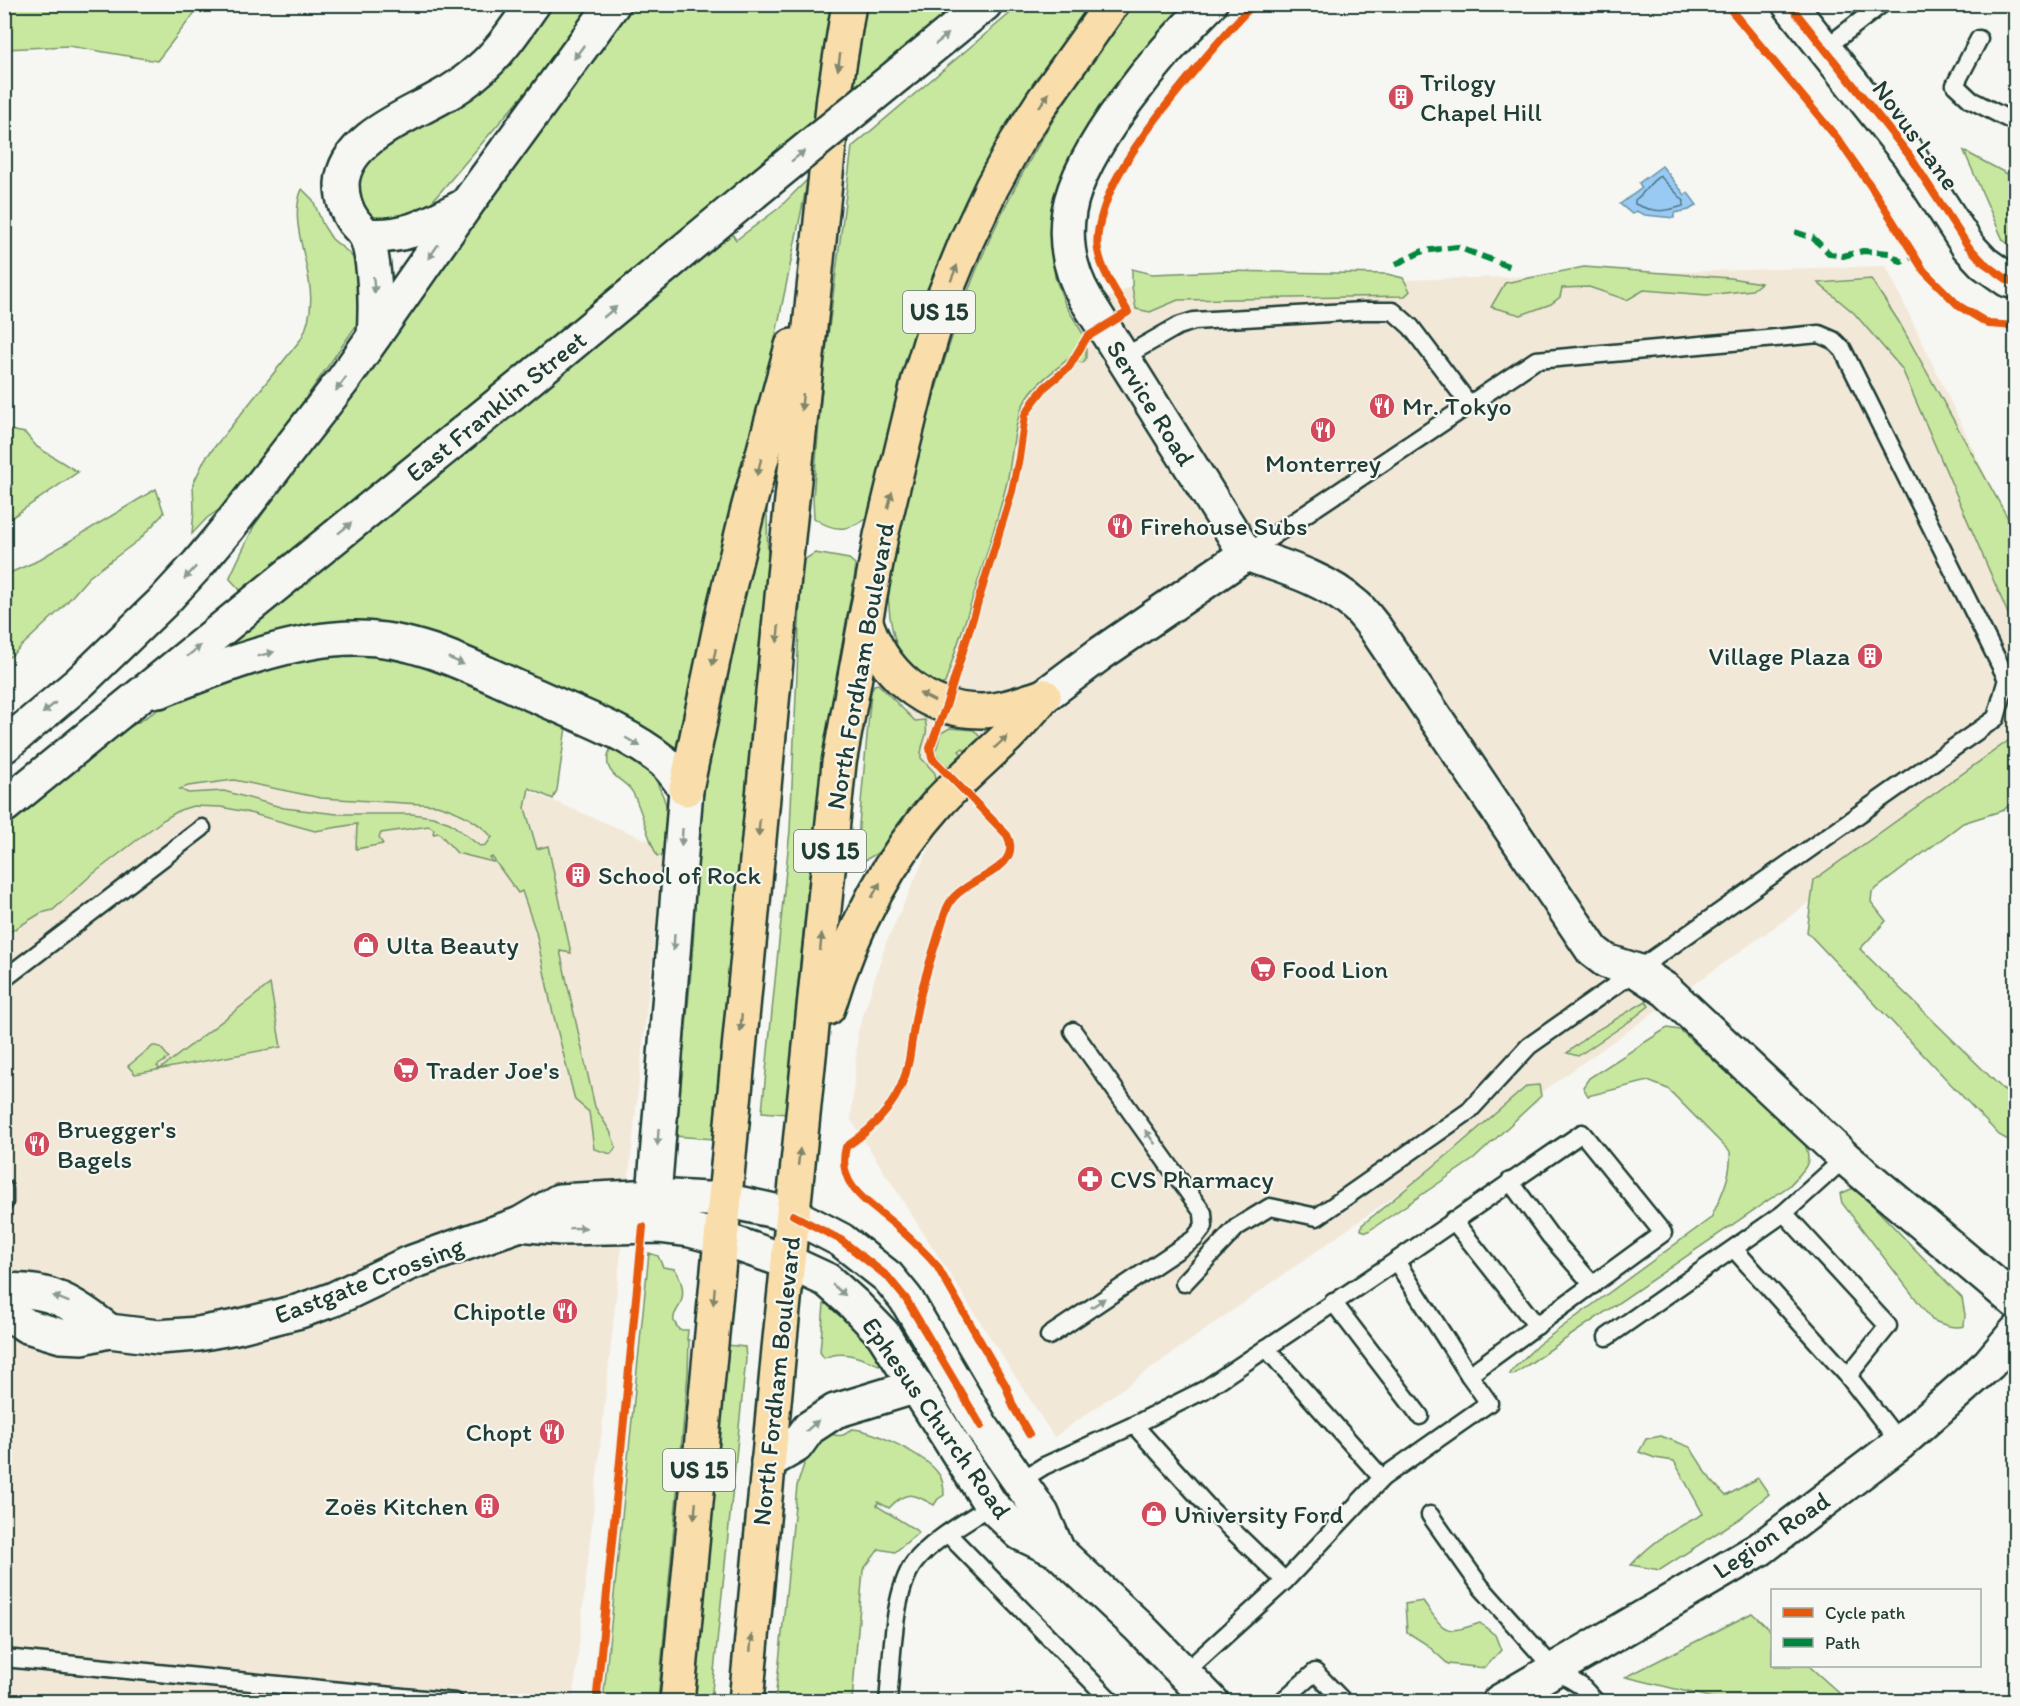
<svg xmlns="http://www.w3.org/2000/svg" width="2020" height="1706" viewBox="0 0 2020 1706" font-family="Itim,sans-serif">
  <style>
    .built { fill: #f2e8d8 }
    .green { fill: #c8e8a0; stroke: #74926a; stroke-width: 1.5; fill-rule: evenodd }
    .water { fill: #98caf4; stroke: #6892a7; stroke-width: 1.5 }
    .lines { fill: none; stroke-linecap: round; stroke-linejoin: round }
    .shore { stroke: #4f7581; stroke-width: 1.5 }
    .lane-casing { stroke: #1f3d34; stroke-width: 21 }
    .street-casing { stroke: #1f3d34; stroke-width: 38 }
    .secondary-casing { stroke: #1f3d34; stroke-width: 38 }
    .highway-casing { stroke: #1f3d34; stroke-width: 38 }
    .lane { stroke: #f6f6f2; stroke-width: 16 }
    .street { stroke: #f6f6f2; stroke-width: 33 }
    .secondary { stroke: #f6f6f2; stroke-width: 33 }
    .highway { stroke: #f9deab; stroke-width: 33 }
    .secondary-bridge-casing { stroke: #1f3d34; stroke-width: 38; stroke-linecap: butt }
    .secondary-bridge { stroke: #f6f6f2; stroke-width: 33 }
    .quiet { stroke: #00873e; stroke-width: 6; stroke-dasharray: 12 6; stroke-linecap: butt }
    .cycleway-casing { stroke: #f6f6f2; stroke-width: 11 }
    .cycleway { stroke: #e8590c; stroke-width: 8 }
    .oneway { fill: #8a9a93 }
    .oneway2 { fill: #81856a }
    .labels { text-anchor: middle; stroke-width: 4.5; stroke-linejoin: round; paint-order: stroke }
    .shield { fill: #f6f6f2; stroke: #60746d; stroke-width: 1.5 }
    .shield-label { font-size: 24px; font-weight: bold; fill: #1f3d34 }
    .poi-label { font-size: 26px; fill: #1f3d34; stroke: #f6f6f2; text-anchor: start }
    .street-label { font-size: 26px; fill: #1f3d34; stroke: #f6f6f2 }
  </style>
  <rect width="100%" height="100%" fill="#f6f6f2"/>
  <filter id="ink" filterUnits="userSpaceOnUse"><feTurbulence type="fractalNoise" baseFrequency=".0167" numOctaves="2"/><feDisplacementMap in="SourceGraphic" scale="12" xChannelSelector="R" yChannelSelector="G"/><feConvolveMatrix kernelMatrix="1 2 1 2 8 2 1 2 1" color-interpolation-filters="sRGB"/></filter>
  <g filter="url(#ink)">
    <!-- built -->
    <g class="built">
      <path d="M1886,266L2015,537V757L1054,1437L851,1120L858,1032L886,943L930,846L890,763L1010,346L1128,288Z"/>
      <path d="M320,704L664,847L573,1701L5,1702V855Z"/>
    </g>
    <!-- green -->
    <g class="green">
      <path d="M5,4H201V5L157,61L69,46L5,49Z"/>
      <path d="M550,5H595L559,53L418,218L382,225L368,216L356,196L362,166L393,139L520,46Z"/>
      <path d="M633,5H833L814,120L760,164L747,179L249,584L241,590L239,589L230,579V577L254,526Z"/>
      <path d="M866,5H965L931,28L857,86L853,79Z"/>
      <path d="M1020,5H1091L1026,97L871,516C850,530 836,534 814,518L813,498L823,375L852,147Z"/>
      <path d="M1132,5H1190L1070,162L1055,199L1051,217V242L1055,277L1065,304L1086,339V358L1083,363L1073,361L1070,357C1056,370 1037,382 1027,398C1014,416 1012,459 1007,482C990,550 966,617 945,683L937,687L932,683L930,678C894,674 888,615 888,586C889,576 892,565 894,555C899,530 905,505 911,480C935,389 960,297 1002,213C1038,139 1083,70 1132,5Z"/>
      <path d="M1964,151L2015,178V249L2003,240Z"/>
      <path d="M808,179L764,392L683,752L649,732L456,648L233,646L232,640L731,232L736,240L779,208Z"/>
      <path d="M302,189L313,200L323,225L332,239L348,252L358,263L363,309L356,326L236,498L207,518L192,534L194,510L193,484L205,459L301,339C330,286 283,234 302,189Z"/>
      <path d="M1584,267L1730,278L1761,283L1752,290L1707,295L1644,290L1627,300L1589,287L1562,288L1560,297L1551,304L1521,315L1491,307L1505,283Z"/>
      <path d="M1132,269L1152,274L1225,271L1387,274L1403,278L1410,291L1405,296L1178,300L1150,312L1136,309L1132,287Z"/>
      <path d="M1871,279L1899,322L2015,531V630L1902,369L1854,313L1818,283Z"/>
      <path d="M5,429L25,433L37,447L78,472L5,522Z"/>
      <path d="M156,489L164,513L140,539L89,577L60,610L11,656L5,659V575L35,562Z"/>
      <path d="M765,509L767,511L768,578L714,1139L674,1136C682,1068 690,999 694,930C696,896 692,864 696,829L730,630Z"/>
      <path d="M815,553L849,559L855,564V574C820,752 801,933 787,1114L762,1112L790,830L802,561Z"/>
      <path d="M374,647L567,720L557,790L553,799L529,788L525,808L537,849L548,846L571,953L560,951L595,1107L610,1131L616,1147L611,1154L594,1149L589,1112L575,1100L551,1005L536,932L522,891L518,893L492,857L490,858L493,862L457,853L439,833L433,834L434,829L429,826L381,833L379,838L383,844L356,849L357,824L315,831L246,812L221,807L193,806L180,810L163,820L89,877L53,910L41,913L5,935V827L119,734L167,704L303,655ZM234,780L321,798L437,805C458,811 477,820 492,837L486,845L480,846L450,823L433,817L412,814H337L284,808L224,791L188,793L180,789L188,786Z"/>
      <path d="M878,684L915,721L925,720C930,738 920,742 921,758L935,773L937,785L924,790L928,792L886,848L862,862H858L859,825L871,692L874,685Z"/>
      <path d="M950,728L974,730L979,736V744L969,754L963,748L959,751L965,757C950,772 947,769 935,753L941,733Z"/>
      <path d="M2015,736V799L2004,810L1963,823L1872,892L1871,902L1886,921L1860,949L2015,1101V1144L1999,1135L1807,932L1814,880Z"/>
      <path d="M612,747L641,761L654,776L663,796L668,811L664,855L657,856C647,836 643,813 633,793C627,781 612,779 608,765C607,758 608,752 612,747Z"/>
      <path d="M270,984L281,1047L135,1074L128,1066L153,1046C161,1045 164,1052 169,1058L157,1066L160,1069Z"/>
      <path d="M1646,1001L1649,1006L1630,1021L1578,1056L1567,1053L1589,1035Z"/>
      <path d="M1667,1028L1680,1030L1804,1142C1814,1165 1804,1169 1789,1186L1513,1375L1510,1374L1513,1369L1539,1344L1711,1218C1721,1196 1732,1176 1730,1152L1668,1089L1648,1081L1588,1096L1583,1087L1589,1078Z"/>
      <path d="M1539,1085L1541,1096L1474,1159L1367,1232L1361,1230L1362,1225L1451,1152L1527,1086Z"/>
      <path d="M1851,1189H1857L1962,1298L1965,1315L1964,1326C1952,1329 1942,1324 1932,1320L1842,1203L1840,1194Z"/>
      <path d="M649,1253L658,1256L663,1267L675,1269C681,1279 685,1291 681,1302C679,1309 672,1314 674,1321C675,1324 678,1327 679,1330H688L687,1340H689L688,1373L658,1701H619V1697H607L604,1693Z"/>
      <path d="M827,1301C845,1313 875,1344 881,1364L879,1365C861,1358 843,1349 824,1358L820,1352L824,1304Z"/>
      <path d="M727,1345L745,1347L746,1359L711,1701L690,1702Z"/>
      <path d="M828,1428L831,1434C840,1437 845,1436 851,1429C872,1429 926,1456 938,1473C943,1479 944,1487 944,1495L938,1499L934,1505C913,1494 907,1489 889,1508L878,1502L877,1506L919,1532L895,1552L879,1549L863,1570L852,1701L775,1702L797,1486L808,1452Z"/>
      <path d="M1661,1436L1690,1447L1711,1480L1726,1496L1758,1478L1769,1494L1739,1519L1660,1570L1631,1565C1655,1539 1673,1530 1703,1514L1674,1461L1655,1458L1639,1452L1646,1439Z"/>
      <path d="M1423,1601C1445,1631 1442,1636 1480,1623L1495,1635L1501,1650L1485,1668L1448,1664L1426,1644L1407,1632L1405,1604Z"/>
      <path d="M1752,1613L1772,1632V1666H1809L1848,1701H1725L1626,1677Z"/>
    </g>
    <!-- water -->
    <path class="water" d="M1662,166L1685,195L1688,193L1697,205L1689,210L1674,213V218L1645,215L1636,211L1632,214L1620,204L1642,188L1639,183Z"/>
    <g class="lines">
      <!-- shore -->
      <path class="shore" d="M1660,176L1684,201L1683,206C1664,212 1655,213 1635,204V200C1646,192 1649,182 1660,176Z"/>
      <!-- lane casing -->
      <g class="lane-casing">
        <g id="lane">
          <path d="M1979,39L1955,85L1971,100L2016,123"/>
          <path d="M1824,49L1882,4"/>
          <path d="M1122,358L1178,326L1194,321L1363,311H1393L1411,327L1469,404"/>
          <path d="M4,979L202,828"/>
          <path d="M1510,1181L1550,1236L1593,1285"/>
          <path d="M4,1189V1203"/>
          <path d="M1784,1213L1888,1326L1848,1376"/>
          <path d="M1453,1220L1537,1326"/>
          <path d="M1734,1249L1848,1376L1900,1443"/>
          <path d="M1184,1283L1237,1227L1270,1207L1317,1217L1469,1111L1529,1046L1996,718L2007,679L1843,350L1833,340L1819,334L1536,360L1246,554"/>
          <path d="M1333,1302L1420,1416"/>
          <path d="M1049,1336L1194,1239L1204,1226L1203,1213L1073,1031"/>
          <path d="M1607,1337L1784,1213L1845,1158"/>
          <path d="M1266,1348L1382,1478L1285,1581"/>
          <path d="M1134,1425L1209,1508L1285,1581L1184,1673"/>
          <path d="M1382,1478L1489,1403L1469,1375L1396,1261"/>
          <path d="M1018,1482L1044,1466L1134,1425L1204,1390L1396,1261L1582,1133L1663,1233L1469,1375"/>
          <path d="M1430,1515L1481,1587L1554,1669L1581,1686L1596,1702"/>
          <path d="M948,1534L1112,1702"/>
          <path d="M4,1658L455,1702"/>
          <path d="M888,1702C892,1664 892,1593 914,1563C933,1539 966,1522 991,1505"/>
          <path d="M1281,1702L1315,1672L1344,1702"/>
        </g>
      </g>
      <!-- street casing -->
      <g class="street-casing">
        <g id="street">
          <path d="M1210,4C1163,50 1080,147 1069,211C1064,242 1070,272 1086,299L1246,554"/>
          <path d="M1789,4L1909,155L1968,246L1984,263L2008,280L2016,282"/>
          <path d="M365,235C408,239 430,223 466,205"/>
          <path d="M374,336C376,309 376,261 366,236C363,231 358,227 354,222C346,211 342,198 342,184C344,139 408,116 441,97C454,90 466,82 478,71C500,53 516,28 533,4"/>
          <path d="M1246,554C1284,567 1326,579 1356,606C1363,612 1369,621 1375,628L1593,951L1606,961L1637,971L1666,990L1845,1158L2016,1302"/>
          <path d="M1044,696L1100,654L1246,554"/>
          <path d="M654,1196L686,789"/>
          <path d="M520,1224L561,1228L658,1226L690,1230L720,1238"/>
          <path d="M4,1291C49,1287 75,1304 109,1331"/>
          <path d="M4,1311L27,1326L61,1336L83,1337L109,1331L158,1337L198,1334L236,1327L300,1311L334,1299L407,1264L520,1224L559,1201L654,1196L724,1200"/>
          <path d="M1499,1702L1760,1549L1900,1443L1989,1364L2016,1332"/>
        </g>
      </g>
      <!-- secondary casing -->
      <g class="secondary-casing">
        <g id="secondary">
          <path d="M899,74L985,4"/>
          <path d="M159,691C217,668 292,638 355,638C420,637 480,672 539,697C581,716 627,732 663,761C672,769 679,780 686,789"/>
          <path d="M4,746L79,683L163,602L198,564L228,528L344,379L466,205L613,4"/>
          <path d="M4,806L527,381L753,193"/>
          <path d="M724,1200L793,1215L841,1240L888,1277L906,1299L981,1426L1042,1514L1058,1551"/>
          <path d="M720,1238L788,1262L827,1280L854,1304L883,1334L991,1505L1020,1533L1058,1551L1139,1627L1212,1702"/>
          <path d="M768,1462L796,1446L809,1428L835,1411L917,1386"/>
        </g>
      </g>
      <!-- highway casing -->
      <g class="highway-casing">
        <g id="highway">
          <path d="M865,619C881,671 923,711 981,711C1002,711 1024,702 1044,696"/>
          <path d="M686,789L724,608L747,513L792,346"/>
          <path d="M828,1008C851,931 887,860 941,800C962,778 985,758 1007,737C1020,724 1032,710 1044,696"/>
          <path d="M677,1702L784,576L834,97L849,4"/>
          <path d="M746,1702L779,1349L839,763L881,536L919,379L944,296L967,240L992,187L1016,143L1043,101L1112,4"/>
        </g>
      </g>
      <!-- lane -->
      <use href="#lane" class="lane"/>
      <!-- street -->
      <use href="#street" class="street"/>
      <!-- secondary -->
      <use href="#secondary" class="secondary"/>
      <!-- highway -->
      <use href="#highway" class="highway"/>
      <!-- secondary-bridge casing -->
      <g class="secondary-bridge-casing">
        <path id="secondary-bridge" d="M753,193L899,74"/>
      </g>
      <!-- secondary-bridge -->
      <use href="#secondary-bridge" class="secondary-bridge"/>
      <!-- quiet -->
      <g class="quiet">
        <path d="M1795,232L1813,238L1830,254L1843,256L1863,251L1889,253L1901,262L1915,256"/>
        <path d="M1396,264L1423,251L1457,247L1511,267"/>
      </g>
      <!-- cycleway casing -->
      <g class="cycleway-casing">
        <g id="cycleway">
          <path d="M1726,4L1837,138L1872,188L1924,271L1959,306L1989,324L2016,326"/>
          <path d="M1789,4L1909,155L1968,246L1984,263L2008,280L2016,282"/>
          <path d="M793,1215L841,1240L888,1277L906,1299L981,1426"/>
          <path d="M1029,1434L1013,1406L1006,1386L937,1266C924,1251 909,1237 894,1224C868,1202 836,1186 846,1147C878,1125 902,1099 909,1060C912,1042 914,1023 918,1005C924,979 933,952 941,926C944,916 947,904 954,897C972,877 1024,868 1007,835L932,758L930,748L946,706L1012,491L1019,458L1025,415L1034,401L1045,387L1069,367L1087,337L1128,312C1117,293 1102,273 1098,250C1094,228 1109,191 1120,172C1142,134 1171,99 1199,65C1217,44 1234,23 1254,4"/>
          <path d="M600,1702L597,1694L643,1227"/>
        </g>
      </g>
      <!-- cycleway -->
      <use href="#cycleway" class="cycleway"/>
    </g>
    <!-- one-way arrows -->
    <defs><path id="oneway-solid" d="M-6-.8H1V-3.2L6.5 0L1 3.2V.8H-6Z" transform="scale(1.5)"/></defs>
    <g class="oneway">
      <use href="#oneway-solid" transform="translate(942 39) rotate(-39)"/>
      <use href="#oneway-solid" transform="translate(579 52) rotate(126)"/>
      <use href="#oneway-solid" transform="translate(798 156) rotate(-39)"/>
      <use href="#oneway-solid" transform="translate(433 252) rotate(125)"/>
      <use href="#oneway-solid" transform="translate(374 285) rotate(85)"/>
      <use href="#oneway-solid" transform="translate(610 312) rotate(-40)"/>
      <use href="#oneway-solid" transform="translate(341 384) rotate(127)"/>
      <use href="#oneway-solid" transform="translate(345 528) rotate(-39)"/>
      <use href="#oneway-solid" transform="translate(190 573) rotate(133)"/>
      <use href="#oneway-solid" transform="translate(194 651) rotate(-39)"/>
      <use href="#oneway-solid" transform="translate(266 654) rotate(-15)"/>
      <use href="#oneway-solid" transform="translate(456 661) rotate(24)"/>
      <use href="#oneway-solid" transform="translate(49 708) rotate(140)"/>
      <use href="#oneway-solid" transform="translate(633 742) rotate(30)"/>
      <use href="#oneway-solid" transform="translate(682 837) rotate(94)"/>
      <use href="#oneway-solid" transform="translate(674 942) rotate(94)"/>
      <use href="#oneway-solid" transform="translate(658 1137) rotate(94)"/>
      <use href="#oneway-solid" transform="translate(1150 1137) rotate(-126)"/>
      <use href="#oneway-solid" transform="translate(578 1228) rotate(-1)"/>
      <use href="#oneway-solid" transform="translate(839 1290) rotate(40)"/>
      <use href="#oneway-solid" transform="translate(61 1299) rotate(-158)"/>
      <use href="#oneway-solid" transform="translate(1098 1303) rotate(-34)"/>
      <use href="#oneway-solid" transform="translate(812 1426) rotate(-41)"/>
    </g>
    <g class="oneway2">
      <use href="#oneway-solid" transform="translate(839 62) rotate(98)"/>
      <use href="#oneway-solid" transform="translate(1044 100) rotate(-56)"/>
      <use href="#oneway-solid" transform="translate(954 273) rotate(-68)"/>
      <use href="#oneway-solid" transform="translate(802 402) rotate(96)"/>
      <use href="#oneway-solid" transform="translate(759 467) rotate(105)"/>
      <use href="#oneway-solid" transform="translate(890 500) rotate(-76)"/>
      <use href="#oneway-solid" transform="translate(778 634) rotate(95)"/>
      <use href="#oneway-solid" transform="translate(714 657) rotate(102)"/>
      <use href="#oneway-solid" transform="translate(927 697) rotate(-153)"/>
      <use href="#oneway-solid" transform="translate(1001 742) rotate(-43)"/>
      <use href="#oneway-solid" transform="translate(759 828) rotate(95)"/>
      <use href="#oneway-solid" transform="translate(876 890) rotate(-61)"/>
      <use href="#oneway-solid" transform="translate(821 942) rotate(-84)"/>
      <use href="#oneway-solid" transform="translate(741 1023) rotate(95)"/>
      <use href="#oneway-solid" transform="translate(799 1157) rotate(-84)"/>
      <use href="#oneway-solid" transform="translate(714 1296) rotate(95)"/>
      <use href="#oneway-solid" transform="translate(695 1511) rotate(95)"/>
      <use href="#oneway-solid" transform="translate(751 1643) rotate(-85)"/>
    </g>
  </g>
  <!-- icons -->
  <defs>
    <g id="building-disc" transform="scale(1.35)"><circle r="9.5" fill="#d1495b" stroke="#f6f6f2"/><path d="M-4-6H4V6H1V3H-1V6H-4ZM-2.5-4.3h1.7v1.8h-1.7ZM.8-4.3h1.7v1.8H.8ZM-2.5-1h1.7V.8h-1.7ZM.8-1h1.7V.8H.8Z" fill="#fff"/></g>
    <g id="restaurant-disc" transform="scale(1.35)"><circle r="9.5" fill="#d1495b" stroke="#f6f6f2"/><path d="M-5-6h1v4h1v-4h1v4h1v-4h1v5L-1.5 .5V6h-2V.5L-5-1ZM5-6V6H3V1.5H1.5Q1.5-4 5-6Z" fill="#fff"/></g>
    <g id="shop-disc" transform="scale(1.35)"><circle r="9.5" fill="#d1495b" stroke="#f6f6f2"/><path d="M-5-2.5h2.3a2.7 3.5 0 0 1 5.4 0H5L5.5 6h-11ZM-1.5-2.5h3a1.5 2.3 0 0 0-3 0Z" fill="#fff"/></g>
    <g id="supermarket-disc" transform="scale(1.35)"><circle r="9.5" fill="#d1495b" stroke="#f6f6f2"/><path d="M-6-5.5h2.5l.6 2H6L4.5 2H-2.5L-4.4-4H-6ZM-1.5 3.2a1.3 1.3 0 1 0 .1 0ZM3 3.2a1.3 1.3 0 1 0 .1 0Z" fill="#fff"/></g>
    <g id="pharmacy-disc" transform="scale(1.35)"><circle r="9.5" fill="#d1495b" stroke="#f6f6f2"/><path d="M-2-6h4v4h4v4h-4v4h-4v-4h-4v-4h4Z" fill="#fff"/></g>
  </defs>
  <g fill-rule="evenodd">
    <use href="#building-disc" x="1401" y="97"/>
    <use href="#restaurant-disc" x="1382" y="406"/>
    <use href="#restaurant-disc" x="1323" y="430"/>
    <use href="#restaurant-disc" x="1120" y="526"/>
    <use href="#building-disc" x="1870" y="656"/>
    <use href="#building-disc" x="578" y="875"/>
    <use href="#shop-disc" x="366" y="945"/>
    <use href="#supermarket-disc" x="1263" y="969"/>
    <use href="#supermarket-disc" x="406" y="1070"/>
    <use href="#restaurant-disc" x="37" y="1144"/>
    <use href="#pharmacy-disc" x="1090" y="1179"/>
    <use href="#restaurant-disc" x="565" y="1311"/>
    <use href="#restaurant-disc" x="552" y="1432"/>
    <use href="#building-disc" x="487" y="1506"/>
    <use href="#shop-disc" x="1154" y="1514"/>
  </g>
  <g class="labels">
    <!-- shield labels -->
    <g class="shield">
      <rect x="903" y="291" width="72" height="42" rx="4.5"/>
      <rect x="794" y="830" width="72" height="42" rx="4.5"/>
      <rect x="663" y="1449" width="72" height="42" rx="4.5"/>
    </g>
    <g class="shield-label">
      <text x="939" y="320">US 15</text>
      <text x="830" y="859">US 15</text>
      <text x="699" y="1478">US 15</text>
    </g>
    <!-- poi labels -->
    <g class="poi-label">
      <text x="1420" y="91">Trilogy<tspan x="1420" dy="30">Chapel Hill</tspan></text>
      <text x="1402" y="415">Mr. Tokyo</text>
      <text x="1323" y="472" text-anchor="middle">Monterrey</text>
      <text x="1140" y="535">Firehouse Subs</text>
      <text x="1850" y="665" text-anchor="end">Village Plaza</text>
      <text x="598" y="884">School of Rock</text>
      <text x="386" y="954">Ulta Beauty</text>
      <text x="1282" y="978">Food Lion</text>
      <text x="426" y="1079">Trader Joe's</text>
      <text x="57" y="1138">Bruegger's<tspan x="57" dy="30">Bagels</tspan></text>
      <text x="1110" y="1188">CVS Pharmacy</text>
      <text x="546" y="1320" text-anchor="end">Chipotle</text>
      <text x="532" y="1441" text-anchor="end">Chopt</text>
      <text x="468" y="1515" text-anchor="end">Zoës Kitchen</text>
      <text x="1174" y="1523">University Ford</text>
    </g>
    <!-- street labels -->
    <g class="street-label">
      <text transform="translate(1916 135) rotate(54)" y="9">Novus Lane</text>
      <text transform="translate(1151 403) rotate(58)" y="9">Service Road</text>
      <text transform="translate(496 406) rotate(-39)" y="9">East Franklin Street</text>
      <text transform="translate(860 666) rotate(-80)" y="9">North Fordham Boulevard</text>
      <text transform="translate(369 1280) rotate(-21)" y="9">Eastgate Crossing</text>
      <text transform="translate(776 1381) rotate(-84)" y="9">North Fordham Boulevard</text>
      <text transform="translate(937 1418) rotate(55)" y="9">Ephesus Church Road</text>
      <text transform="translate(1771 1535) rotate(-34)" y="9">Legion Road</text>
    </g>
  </g>
  <!-- margin -->
  <rect width="2020" height="1706" fill="none" stroke="#f6f6f2" stroke-width="24"/>
  <rect x="12" y="12" width="1996" height="1682" fill="none" stroke="#1f3d34" stroke-width="2" filter="url(#ink)"/>
  <!-- legend -->
  <rect x="1771" y="1589" width="210" height="78" fill="#f6f6f2" stroke="#a0aca6" stroke-width="1.5"/>
  <rect x="1783" y="1608" width="30" height="9" fill="#e8590c" stroke="#a0aca6" stroke-width="1.5"/>
  <text x="1825" y="1619" font-size="18" fill="#1f3d34">Cycle path</text>
  <rect x="1783" y="1638" width="30" height="9" fill="#00873e" stroke="#a0aca6" stroke-width="1.5"/>
  <text x="1825" y="1649" font-size="18" fill="#1f3d34">Path</text>
</svg>
